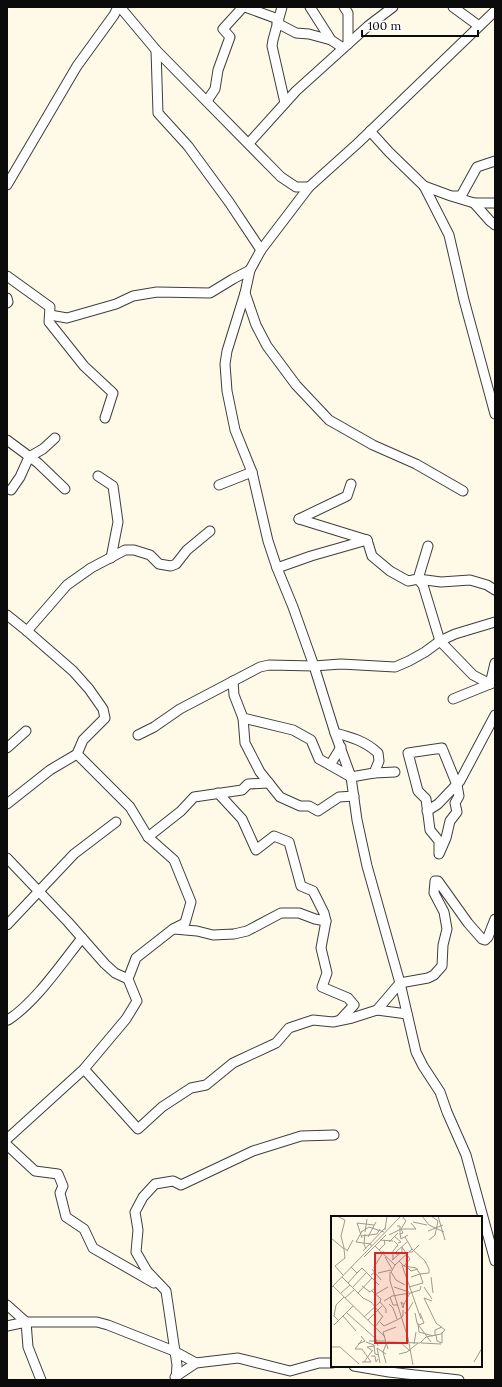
<svg xmlns="http://www.w3.org/2000/svg" width="502" height="1387" viewBox="0 0 502 1387" font-family="Lora,serif">
  <style>
    .lines { fill: none; stroke-linecap: round; stroke-linejoin: round }
    .minor-casing { stroke: #3e3e3e; stroke-width: 11 }
    .minor { stroke: #fff; stroke-width: 9 }
    .inset-road { fill: none; stroke: #9d9a90; stroke-width: 1 }
    .view { fill: #d62828; fill-opacity: 0.15; stroke: #d62828; stroke-width: 2 }
    .inset-edge { fill: none; stroke: #0b0b0b; stroke-width: 2 }
  </style>
  <rect width="100%" height="100%" fill="#fffae8"/>
  <g class="lines">
    <!-- minor casing -->
    <g class="minor-casing">
      <g id="minor">
        <path d="M120,7L156,50L281,177L296,187H309"/>
        <path d="M245,7L278,19"/>
        <path d="M282,7L273,40L272,46L285,103"/>
        <path d="M310,7L331,40L343,48"/>
        <path d="M344,7L348,13V44"/>
        <path d="M453,7L479,26"/>
        <path d="M277,23L296,33L309,34L331,40"/>
        <path d="M156,50L158,113L188,146L229,202L261,250"/>
        <path d="M207,101L215,89L218,70L230,37L223,29L243,7"/>
        <path d="M370,131L389,152L424,186L451,196L474,203H495"/>
        <path d="M249,143L296,91L368,26L393,7"/>
        <path d="M7,185L77,66L114,15L118,7"/>
        <path d="M424,186L449,235L464,300L495,414"/>
        <path d="M453,196H461L477,167L495,161"/>
        <path d="M474,203L490,221L495,225"/>
        <path d="M7,276L50,307L49,322L84,366L113,393L105,418"/>
        <path d="M245,293L227,351L225,364L227,391L235,430L252,472L268,541L277,568L293,607L314,666L335,733L351,777L357,820L367,866L400,983L416,1052L423,1066L440,1092L447,1112L466,1155L495,1261"/>
        <path d="M7,298L8,302L7,303"/>
        <path d="M50,315L67,318L116,304L133,296L157,292L210,293L233,279L250,270"/>
        <path d="M7,440L38,463L65,489"/>
        <path d="M98,476L113,486L118,522L111,558"/>
        <path d="M219,485L252,472"/>
        <path d="M11,490L20,477L29,457L43,449L55,438"/>
        <path d="M463,491L416,464L373,445L329,420L296,385L267,346L256,325L245,293L250,270L261,250L309,187L358,143L495,11"/>
        <path d="M299,519L367,540"/>
        <path d="M299,519L347,496L351,484"/>
        <path d="M367,540L372,556L390,571L408,581L418,579L441,582L470,580L487,585L495,590"/>
        <path d="M428,546L418,579L423,585L440,641L473,675L490,684L495,682"/>
        <path d="M277,568L311,556L367,540"/>
        <path d="M7,615L27,631L73,671L89,689L103,709L105,718L83,740L77,754L50,770L7,804"/>
        <path d="M27,631L67,585L91,568L125,550H134L150,555L159,564L171,566L176,564L187,550L210,531"/>
        <path d="M233,681L234,695L243,718L245,743L260,772L280,797L300,806H309L318,811L339,797L354,796"/>
        <path d="M453,699L490,684L495,663"/>
        <path d="M243,718L293,730L311,740L319,759L330,765"/>
        <path d="M335,733C351,737 365,741 378,753L379,761L374,773"/>
        <path d="M138,735L154,727L180,709L260,667L269,665L314,666L341,664L395,667L409,661L425,652L440,641L455,634L495,622"/>
        <path d="M341,747L330,765L351,777L374,773L395,772"/>
        <path d="M7,748L26,731"/>
        <path d="M442,748L457,785L459,796L455,803L457,812L450,821L446,838L439,854V841L430,830L426,799L418,791L408,753Z"/>
        <path d="M218,793L242,819L256,850L274,836L289,842L301,886L313,891L324,913L326,921L321,948L327,973L322,987L348,998L354,1005L340,1020"/>
        <path d="M427,811L438,804L460,781L495,715"/>
        <path d="M148,837L181,811L194,797L242,790L248,784L269,783"/>
        <path d="M7,858L68,922L105,964L115,973L128,979"/>
        <path d="M7,925L74,854L116,822"/>
        <path d="M174,929L197,931L213,935L234,934L247,931L281,913H299L315,919L326,921"/>
        <path d="M377,1010L407,1014"/>
        <path d="M7,1019L8,1020C35,1003 62,963 82,938"/>
        <path d="M84,1069L138,1129L162,1107L191,1088L206,1085L233,1063L276,1043L289,1028L313,1020L333,1022L352,1018L377,1010L400,983L428,978L434,975L442,966L443,945L447,929L444,912L434,893L435,881H438L468,923L482,939L485,940L488,937L495,919"/>
        <path d="M7,1139L84,1069L126,1019L137,1001L128,979L136,958L173,929L185,923L191,902L174,860L148,837L130,807L77,754"/>
        <path d="M7,1145L35,1171L58,1174L63,1186L60,1193L66,1217L84,1229L93,1248L154,1283"/>
        <path d="M7,1305L26,1322L28,1347L41,1380"/>
        <path d="M7,1326L26,1322H97L108,1325L174,1351L196,1363"/>
        <path d="M354,1366L389,1372L459,1380"/>
        <path d="M175,1377L196,1363L238,1358L290,1371L319,1363H332"/>
        <path d="M176,1380L177,1365L166,1291L147,1271L136,1252L138,1230L135,1212L143,1197L155,1184L173,1181L181,1185L253,1151L301,1136L334,1135"/>
      </g>
    </g>
    <!-- minor -->
    <use href="#minor" class="minor"/>
  </g>
  <!-- overview -->
  <g transform="translate(331 1216)">
    <rect width="151" height="151" fill="#fffae8"/>
    <path class="inset-road" d="M6,0L14,4L10,20L13,32L17,35M71,0L75,5L70,13L72,17M91,0L98,9L113,16M107,0L114,24M82,6L96,9M66,10H69V18L72,17M54,14L56,0M31,15L25,26L40,28V30M97,15L112,9M30,16L38,11L53,16M34,16L36,3M34,18L33,28L35,33M69,18L70,23L77,19M58,19L70,13H85L80,7M30,20L46,18L49,13M63,20L70,26L67,27M37,21L45,6M74,21L81,33M0,22L13,33L14,42L4,50L12,59M31,22L26,7L43,9M49,24L62,25M98,24L104,19L107,5L100,0M58,26L67,17M44,30L64,49M71,31L79,43L73,50M48,34L54,28L53,24M16,35L22,24M32,35L54,12M78,36H81L88,29M66,39L65,36L76,26M33,41L55,19M54,41L61,53M61,44L71,36V31M62,44V35L67,29L63,25M68,45L73,50L85,52L89,58L98,57V53L94,45L81,33L64,49L60,56L65,64L74,69M71,49L90,103M75,50L80,55L87,53M20,51L26,57L31,52L48,69M41,53L50,64M59,56V65L77,122L82,149M47,57L60,54M40,59L44,56L43,51L53,35M11,61L32,82L40,86L52,101M100,61L102,77M17,67L26,57M2,70L54,121M31,70L39,76L44,72M63,71L78,76M78,71L92,67L89,58L80,61M93,71L101,83M0,72L70,0M21,72L35,57M41,75L50,83L49,86L55,93V97M10,77L19,69M27,77L41,62M79,77L89,74L90,70M45,78L57,71M59,81L62,89H67M14,82L23,74M53,85L61,80L79,77M70,86L73,88L72,92ZM58,88L62,92L66,103M73,88L79,77M74,96L75,98L82,86M16,97L45,123L47,130M84,97L86,107L100,126M12,100L25,115M33,101L49,86M7,104L3,100L5,89L13,81M37,104L51,90M49,106L53,110L68,103L72,100V94M87,107L88,116L102,120M3,109L22,90M88,109L93,107L89,97M44,111L52,100M105,119L106,125L111,127V116M104,120V114L111,111M31,124L24,133H31L40,146H31M38,125H55M35,126L43,129L44,138L48,139M69,126L79,135M90,127L110,128M27,128L34,125L30,120M83,128L85,116M0,131H9L28,148M57,133L52,116L65,111M42,135L36,131L44,130M68,138L76,136L87,127M40,140H44L45,146L47,143M33,146L41,135M143,146L151,132M49,147L46,132L55,138M55,147L52,136L56,126L89,127L95,121L110,118L114,114L105,107L93,82L101,85"/>
    <path class="view" d="M44,37H76V127H44Z"/>
    <rect width="151" height="151" class="inset-edge"/>
  </g>
  <!-- border -->
  <rect width="502" height="1387" fill="none" stroke="#0b0b0b" stroke-width="16"/>
  <!-- scale -->
  <path d="M362 30v6h116v-6" fill="none" stroke="#0b0b0b" stroke-width="2"/>
  <text x="368" y="30" font-size="12" fill="#0b0b0b" stroke="#ffffff" stroke-width="3" paint-order="stroke">100 m</text>
</svg>
